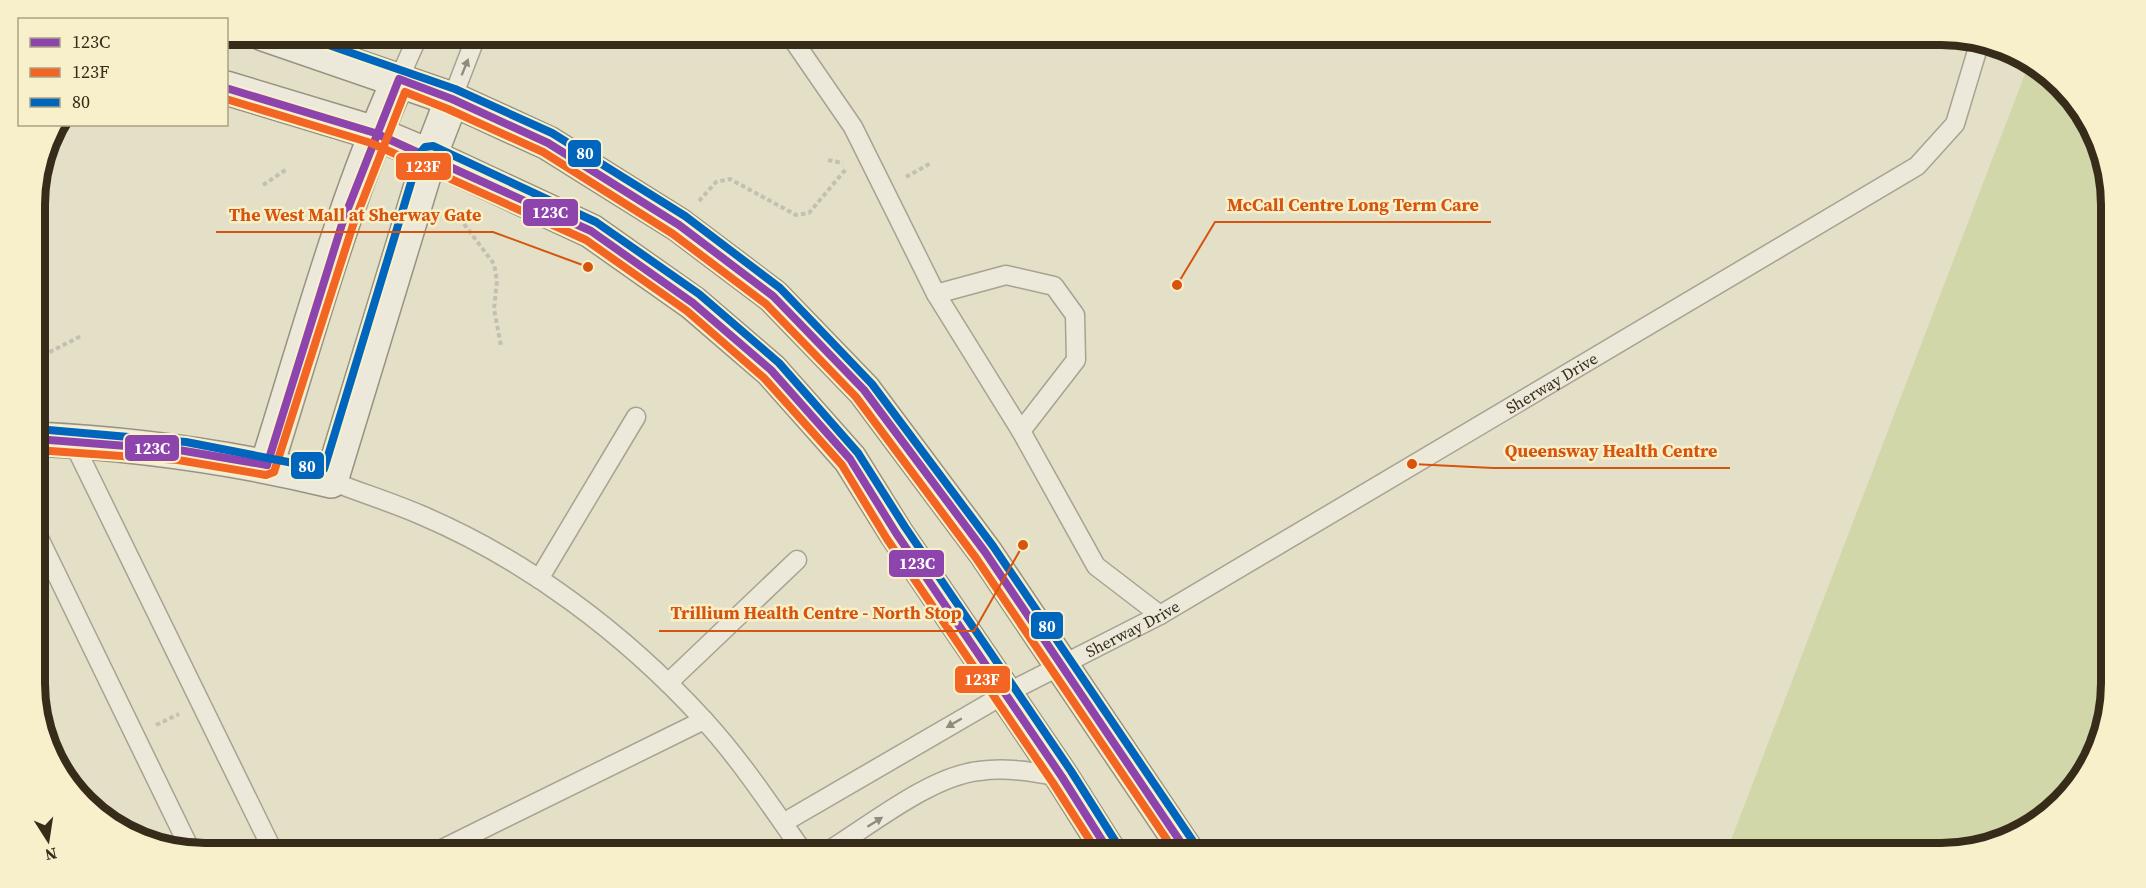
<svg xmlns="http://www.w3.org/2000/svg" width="2146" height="888" viewBox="0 0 2146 888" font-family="'Source Serif 4',serif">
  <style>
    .green { fill: #d1d7a8 }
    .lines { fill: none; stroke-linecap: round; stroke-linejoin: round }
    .lane-casing { stroke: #a8a291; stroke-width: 21 }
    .secondary-casing { stroke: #989281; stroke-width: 36 }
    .path { stroke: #c4c0b1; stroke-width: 4; stroke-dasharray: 4.5 3; stroke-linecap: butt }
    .lane { stroke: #ece8da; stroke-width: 18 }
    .secondary { stroke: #ece8da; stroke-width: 33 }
    .bus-1-casing { stroke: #f8f0ca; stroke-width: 12 }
    .bus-2-casing { stroke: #f8f0ca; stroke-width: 12 }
    .bus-3-casing { stroke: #f8f0ca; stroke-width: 12 }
    .bus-1 { stroke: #8e44ad; stroke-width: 8 }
    .bus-2 { stroke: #f26522; stroke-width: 8 }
    .bus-3 { stroke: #0065bd; stroke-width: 8 }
    .oneway { fill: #928a7a }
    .labels { text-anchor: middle; stroke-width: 5; stroke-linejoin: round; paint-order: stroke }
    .street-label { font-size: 16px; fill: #372b1a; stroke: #f8f0ca }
    .rim { fill: none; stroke: #372b1a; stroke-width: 8 }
    .leader { fill: none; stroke: #d6540d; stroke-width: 2 }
    .callout-dot { fill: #d6540d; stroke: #f8f0ca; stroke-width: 2 }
    .callout-label { font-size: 18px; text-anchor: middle; font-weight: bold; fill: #d6540d; stroke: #f8f0ca; stroke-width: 5; stroke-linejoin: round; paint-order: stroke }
    .line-badge { stroke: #f8f0ca; stroke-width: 2 }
    .badge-label { font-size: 16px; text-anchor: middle; font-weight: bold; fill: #fff }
  </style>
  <rect width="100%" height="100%" fill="#e4dfc7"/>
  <!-- green -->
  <path class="green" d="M2028,66L2076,101L2110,182L2111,683L2102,738L2045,819L1952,853H1726Z"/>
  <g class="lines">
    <!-- lane casing -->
    <g class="lane-casing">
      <g id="lane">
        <path d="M789,34L853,127L936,294L1021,431L1096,566L1160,615"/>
        <path d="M399,79L419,34"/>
        <path d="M452,99L477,34"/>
        <path d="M936,294L1006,275L1054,286L1075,315L1076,360L1021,431"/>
        <path d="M72,440L274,853"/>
        <path d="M331,481C361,493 391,502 421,515C527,560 625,634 703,719C741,760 772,808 804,853"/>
        <path d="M37,534L191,851"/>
        <path d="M539,579L636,417"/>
        <path d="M668,683L797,560"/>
        <path id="s1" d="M783,823L1005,694L1160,615L1917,166L1955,124L1980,41"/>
        <path d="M470,836L483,853"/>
        <path d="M434,853L704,720"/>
        <path d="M825,853C868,827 930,776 979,771C1007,767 1034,772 1062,777"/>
      </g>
    </g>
    <!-- secondary casing -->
    <g class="secondary-casing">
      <g id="secondary">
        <path d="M263,34L452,99L548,143L679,225L773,296L864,390L985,552L1188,853"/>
        <path d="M226,88L375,133L430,156L591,231L693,303L771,370L850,459L896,533L1062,777L1110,853"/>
        <path d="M36,439C137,444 233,457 331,481L430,156L452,99"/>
        <path d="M267,465C308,335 343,203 399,79"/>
      </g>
    </g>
    <!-- path -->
    <g class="path">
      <path d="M828,160L843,163"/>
      <path d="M906,177L931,163"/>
      <path d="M263,185L287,169"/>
      <path d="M35,198L51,132"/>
      <path d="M699,201L716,182L730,179L796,215L809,213L846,169"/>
      <path d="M464,224L494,264L497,281L494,309L501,346"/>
      <path d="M36,359L81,336"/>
      <path d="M156,725L179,714"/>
    </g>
    <!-- lane -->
    <use href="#lane" class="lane"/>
    <!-- secondary -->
    <use href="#secondary" class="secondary"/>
    <!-- bus-1 casing -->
    <g class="bus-1-casing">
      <g id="bus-1">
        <path d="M226,88L375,133L591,231L693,303L771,370L850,459L896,533L1062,777L1110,853"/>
        <path d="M36,439L179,450L267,465"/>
        <path d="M267,465L343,221L399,79L452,99L548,143L679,225L773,296L864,390L985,552L1188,853"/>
      </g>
    </g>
    <!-- bus-2 casing -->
    <g class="bus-2-casing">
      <g id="bus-2">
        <path d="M226,99L371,143L586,240L687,311L764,378L842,465L887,539L1053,783L1098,853"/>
        <path d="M36,450L178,460L266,475L274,472L353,225L405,92L448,109L543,152L673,234L766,304L856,397L976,558L1176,853"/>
      </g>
    </g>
    <!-- bus-3 casing -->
    <g class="bus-3-casing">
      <g id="bus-3">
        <path d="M297,34L455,89L552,133L685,216L780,288L872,384L993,546L1197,847"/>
        <path d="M37,429L186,442L324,469L420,153L425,147L433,146L596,222L699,294L779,363L858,453L905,527L1071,771L1119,847"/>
      </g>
    </g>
    <!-- bus-1 -->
    <use href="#bus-1" class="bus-1"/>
    <!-- bus-2 -->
    <use href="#bus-2" class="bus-2"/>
    <!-- bus-3 -->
    <use href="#bus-3" class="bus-3"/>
  </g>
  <!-- one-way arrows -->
  <defs><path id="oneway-solid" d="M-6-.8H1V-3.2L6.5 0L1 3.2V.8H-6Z" transform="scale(1.5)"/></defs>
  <g class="oneway">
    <use href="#oneway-solid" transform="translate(465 67) rotate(-68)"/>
    <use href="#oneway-solid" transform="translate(954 723) rotate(150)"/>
    <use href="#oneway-solid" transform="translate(875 822) rotate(-32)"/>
  </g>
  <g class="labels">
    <!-- street labels -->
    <g class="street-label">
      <text dy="6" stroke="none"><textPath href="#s1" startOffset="886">Sherway Drive</textPath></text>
      <text dy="6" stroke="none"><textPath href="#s1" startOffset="400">Sherway Drive</textPath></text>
    </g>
  </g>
  <!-- crop -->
  <path d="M0 0H2146V888H0ZM205 45H1941A160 160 0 0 1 2101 205V683A160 160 0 0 1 1941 843H205A160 160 0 0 1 45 683V205A160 160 0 0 1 205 45Z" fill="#f8f0ca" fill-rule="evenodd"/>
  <path class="rim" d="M205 45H1941A160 160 0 0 1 2101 205V683A160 160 0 0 1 1941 843H205A160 160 0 0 1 45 683V205A160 160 0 0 1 205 45Z"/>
  <!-- callouts -->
  <path class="leader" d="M1177 285L1215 222H1491M588 267L493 232H216M1412 464L1493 468H1730M1023 545L974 631H659"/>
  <g class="callout-dot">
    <circle cx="1177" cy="285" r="6"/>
    <circle cx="588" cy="267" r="6"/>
    <circle cx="1412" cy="464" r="6"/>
    <circle cx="1023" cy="545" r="6"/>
  </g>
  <g class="callout-label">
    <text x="1353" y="211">McCall Centre Long Term Care</text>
    <text x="355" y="221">The West Mall at Sherway Gate</text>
    <text x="1611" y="457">Queensway Health Centre</text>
    <text x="816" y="619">Trillium Health Centre - North Stop</text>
  </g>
  <g class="line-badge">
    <rect x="567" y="139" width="35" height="29" rx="6" fill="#0065bd"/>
    <rect x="395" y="152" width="57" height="29" rx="6" fill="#f26522"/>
    <rect x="522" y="198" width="57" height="29" rx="6" fill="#8e44ad"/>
    <rect x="124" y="434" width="56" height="28" rx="6" fill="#8e44ad"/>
    <rect x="290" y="451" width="35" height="29" rx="6" fill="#0065bd"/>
    <rect x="888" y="549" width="57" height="29" rx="6" fill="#8e44ad"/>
    <rect x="1030" y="611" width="34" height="29" rx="6" fill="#0065bd"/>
    <rect x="954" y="665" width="57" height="29" rx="6" fill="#f26522"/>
  </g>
  <g class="badge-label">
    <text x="585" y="159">80</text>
    <text x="423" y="172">123F</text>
    <text x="550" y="218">123C</text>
    <text x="152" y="454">123C</text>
    <text x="307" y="472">80</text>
    <text x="917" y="569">123C</text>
    <text x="1047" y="632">80</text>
    <text x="982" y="685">123F</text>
  </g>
  <!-- legend -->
  <rect x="18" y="18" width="210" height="108" fill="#f8f0ca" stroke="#aba184" stroke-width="1.5"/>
  <rect x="30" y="38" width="30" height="9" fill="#8e44ad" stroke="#aba184" stroke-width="1.5"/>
  <text x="72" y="48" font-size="18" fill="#372b1a">123C</text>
  <rect x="30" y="68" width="30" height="9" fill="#f26522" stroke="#aba184" stroke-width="1.5"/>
  <text x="72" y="78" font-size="18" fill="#372b1a">123F</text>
  <rect x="30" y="98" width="30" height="9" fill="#0065bd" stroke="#aba184" stroke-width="1.5"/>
  <text x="72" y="108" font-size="18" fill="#372b1a">80</text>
  <!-- north arrow -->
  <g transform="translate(48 840) rotate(168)" stroke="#f8f0ca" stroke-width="4.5" paint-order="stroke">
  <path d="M0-4.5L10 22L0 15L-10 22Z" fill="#372b1a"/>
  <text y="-9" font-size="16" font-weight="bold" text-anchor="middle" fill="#372b1a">N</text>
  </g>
</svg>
